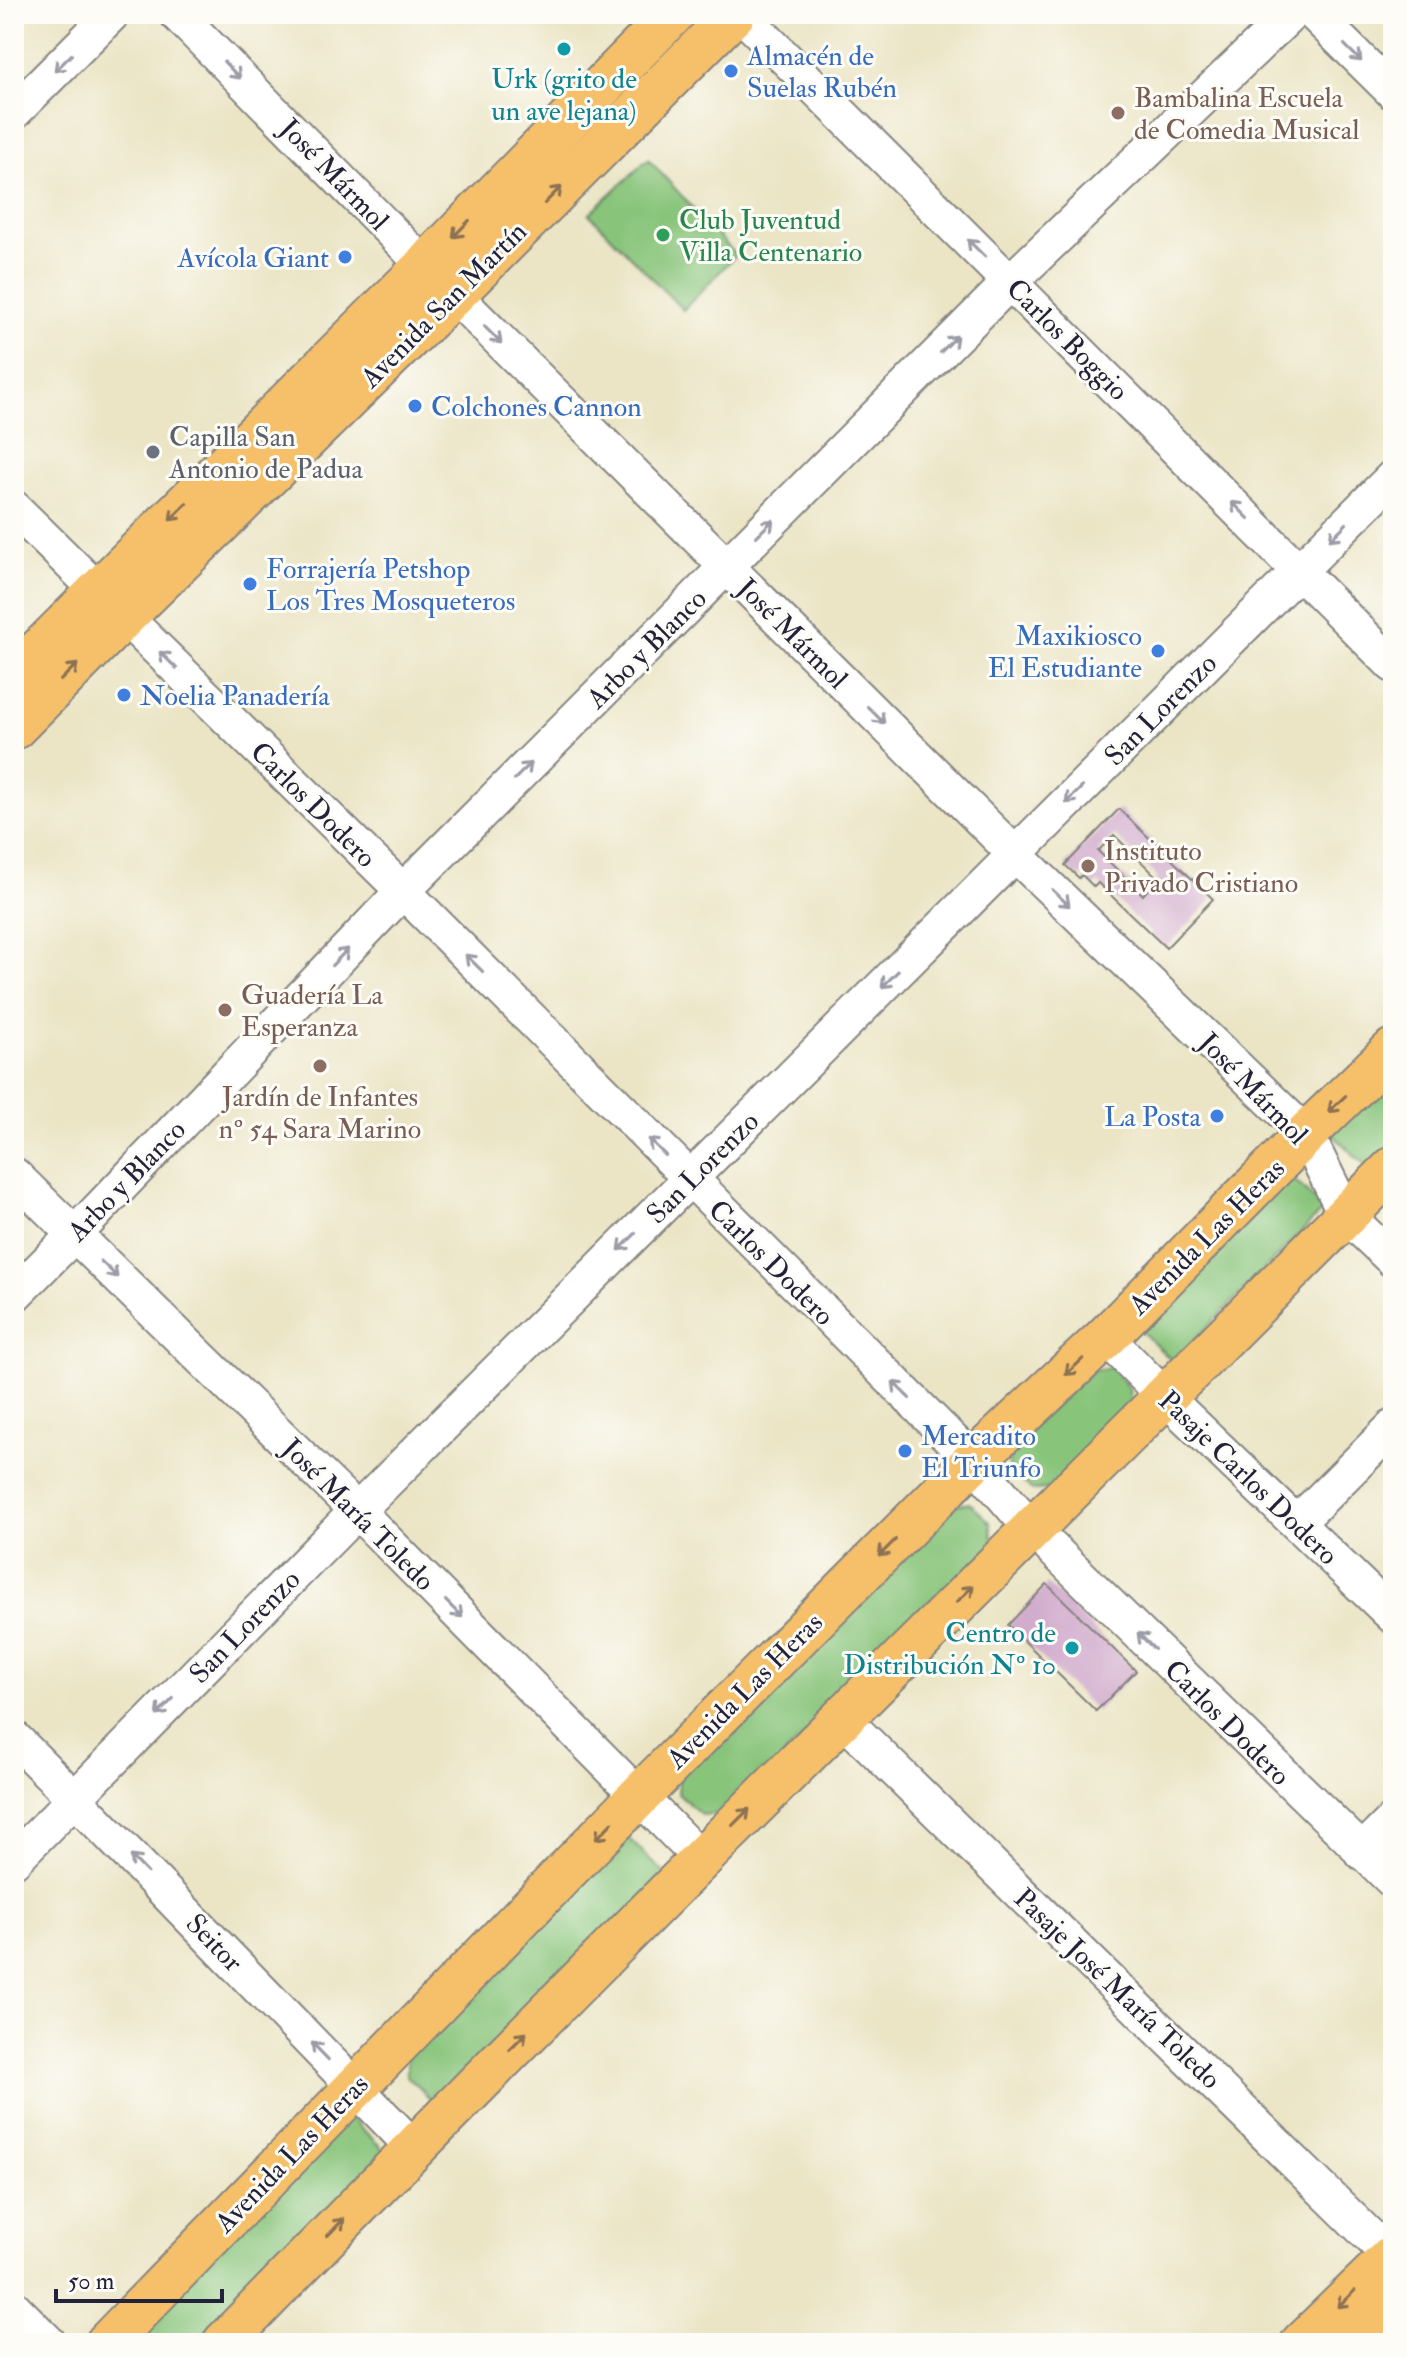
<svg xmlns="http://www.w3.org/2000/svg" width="1407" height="2357" viewBox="0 0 1407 2357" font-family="'IM FELL Double Pica',serif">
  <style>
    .grass { fill: #88c47a; stroke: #55735a; stroke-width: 2 }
    .building { fill: #d2accd; fill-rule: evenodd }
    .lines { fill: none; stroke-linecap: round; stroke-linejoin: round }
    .minor-casing { stroke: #868480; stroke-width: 38 }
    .major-casing { stroke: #868480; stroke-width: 46 }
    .minor { stroke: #fff; stroke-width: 34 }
    .major { stroke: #f6c06b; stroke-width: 42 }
    .oneway { stroke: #9c9ca7 }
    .oneway2 { stroke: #8c7153 }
    .culture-dot { fill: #0f9aa8; stroke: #fdfcf7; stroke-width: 3 }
    .shop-dot { fill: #3f7fe0; stroke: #fdfcf7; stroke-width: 3 }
    .education-dot { fill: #8d6e63; stroke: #fdfcf7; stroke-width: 3 }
    .leisure-dot { fill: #2e9e5b; stroke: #fdfcf7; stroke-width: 3 }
    .worship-dot { fill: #6b7280; stroke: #fdfcf7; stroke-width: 3 }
    .labels { text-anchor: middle; stroke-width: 6; stroke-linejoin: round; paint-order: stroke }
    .shop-label { font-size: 28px; fill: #366cbe; stroke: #fdfcf7; text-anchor: start }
    .culture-label { font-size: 28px; fill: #0d838f; stroke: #fdfcf7 }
    .education-label { font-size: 28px; fill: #785e54; stroke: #fdfcf7; text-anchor: start }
    .street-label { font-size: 28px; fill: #22223b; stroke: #fdfcf7 }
    .leisure-label { font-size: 28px; fill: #27864d; stroke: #fdfcf7; text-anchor: start }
    .worship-label { font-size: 28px; fill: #5b616d; stroke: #fdfcf7; text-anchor: start }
  </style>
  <rect width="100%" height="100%" fill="#fdfcf7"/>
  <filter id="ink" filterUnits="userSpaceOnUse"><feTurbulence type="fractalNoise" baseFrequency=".0125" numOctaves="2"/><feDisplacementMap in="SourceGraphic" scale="16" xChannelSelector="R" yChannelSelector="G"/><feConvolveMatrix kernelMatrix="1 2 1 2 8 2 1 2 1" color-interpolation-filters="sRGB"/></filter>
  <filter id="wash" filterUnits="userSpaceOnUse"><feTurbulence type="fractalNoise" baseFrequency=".006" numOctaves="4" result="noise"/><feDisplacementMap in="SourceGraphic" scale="32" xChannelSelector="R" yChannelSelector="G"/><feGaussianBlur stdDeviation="1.8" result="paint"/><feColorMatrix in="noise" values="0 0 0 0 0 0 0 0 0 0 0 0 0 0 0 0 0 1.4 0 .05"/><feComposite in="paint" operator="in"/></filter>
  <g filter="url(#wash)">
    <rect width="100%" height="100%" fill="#ebe5c6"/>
    <!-- grass -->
    <g class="grass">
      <path d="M648,159L736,255L683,310L589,214Z"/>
      <path d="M1393,1068V1144L1369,1169L1330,1132Z"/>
      <path d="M1286,1172L1324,1209L1173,1362L1135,1325Z"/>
      <path d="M1111,1367L1129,1388L1131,1408L1049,1489L1032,1490L1009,1469V1449L1093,1370Z"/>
      <path d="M970,1503L990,1522L994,1547L727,1813L702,1815L678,1794L680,1768L945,1506Z"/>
      <path d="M626,1836L667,1876L433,2101L407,2076V2057Z"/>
      <path d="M349,2116L385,2151L193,2343H121Z"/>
    </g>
    <g id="blocks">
      <!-- building -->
      <g class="building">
        <path d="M1119,809L1213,899L1166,948L1098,883L1094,887L1082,875L1079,878L1065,865ZM1114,835L1158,878L1143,895L1098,851Z"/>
        <path d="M1047,1584L1136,1671L1096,1711L1008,1625Z"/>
      </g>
    </g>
  </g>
  <g filter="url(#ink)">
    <use href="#blocks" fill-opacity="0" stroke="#868480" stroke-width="2"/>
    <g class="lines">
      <!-- minor casing -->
      <g class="minor-casing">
        <g id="minor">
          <path d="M177,14L425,266L1015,854L1306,1134L1346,1215L1393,1260"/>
          <path d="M741,14L1393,665"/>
          <path d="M1314,14L1393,92"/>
          <path d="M14,112L112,14"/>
          <path d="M14,508L403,891L973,1461L1031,1528L1393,1881"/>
          <path d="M14,1175L357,1511L700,1858"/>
          <path d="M14,1295L74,1235L403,891L1010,282L1291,14"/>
          <path d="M1106,1337L1165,1397L1393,1616"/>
          <path d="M1297,1523L1393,1427"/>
          <path d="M841,1717L1393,2259"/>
          <path d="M14,1738L75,1799L413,2147"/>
          <path d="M1361,1852L1393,1820"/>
          <path d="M14,1860L357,1511L1393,477"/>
          <path d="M14,2308L49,2343"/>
        </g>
      </g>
      <!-- major casing -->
      <g class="major-casing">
        <g id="major">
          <path d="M14,675L425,266L673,14"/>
          <path d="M14,728L124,617L453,295L734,14"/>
          <path d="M107,2343L640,1795L973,1461L1106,1337L1306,1134L1393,1050"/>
          <path d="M224,2343C608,1946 1004,1560 1393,1168"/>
          <path d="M1302,2343L1393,2255"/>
          <path d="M1353,2343L1393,2303"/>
        </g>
      </g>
      <!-- minor -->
      <use href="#minor" class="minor"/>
      <!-- major -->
      <use href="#major" class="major"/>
    </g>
    <!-- one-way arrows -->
    <defs><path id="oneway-shaft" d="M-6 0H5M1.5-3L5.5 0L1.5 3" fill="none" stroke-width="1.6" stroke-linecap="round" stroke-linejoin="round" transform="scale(2)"/></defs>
    <g class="oneway">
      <use href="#oneway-shaft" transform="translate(1353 53) rotate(45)"/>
      <use href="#oneway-shaft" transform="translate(63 63) rotate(135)"/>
      <use href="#oneway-shaft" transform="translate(232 70) rotate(46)"/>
      <use href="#oneway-shaft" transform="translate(976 248) rotate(-135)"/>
      <use href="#oneway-shaft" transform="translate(493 335) rotate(45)"/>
      <use href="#oneway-shaft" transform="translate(949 344) rotate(-45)"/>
      <use href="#oneway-shaft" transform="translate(1240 510) rotate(-135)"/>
      <use href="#oneway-shaft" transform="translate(765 528) rotate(-45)"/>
      <use href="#oneway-shaft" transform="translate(1338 532) rotate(135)"/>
      <use href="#oneway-shaft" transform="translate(168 660) rotate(-135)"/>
      <use href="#oneway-shaft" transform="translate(876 715) rotate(45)"/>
      <use href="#oneway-shaft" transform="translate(523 771) rotate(-45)"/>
      <use href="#oneway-shaft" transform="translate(1074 795) rotate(135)"/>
      <use href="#oneway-shaft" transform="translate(1061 898) rotate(44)"/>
      <use href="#oneway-shaft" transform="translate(340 957) rotate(-46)"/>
      <use href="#oneway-shaft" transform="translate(474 963) rotate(-135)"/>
      <use href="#oneway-shaft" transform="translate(890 979) rotate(135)"/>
      <use href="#oneway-shaft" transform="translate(657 1147) rotate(-135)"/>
      <use href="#oneway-shaft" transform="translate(627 1242) rotate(135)"/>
      <use href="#oneway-shaft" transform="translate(109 1269) rotate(44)"/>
      <use href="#oneway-shaft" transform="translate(901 1390) rotate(-135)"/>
      <use href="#oneway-shaft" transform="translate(454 1609) rotate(45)"/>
      <use href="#oneway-shaft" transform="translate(1146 1641) rotate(-135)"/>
      <use href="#oneway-shaft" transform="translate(165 1707) rotate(134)"/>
      <use href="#oneway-shaft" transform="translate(139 1864) rotate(-134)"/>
      <use href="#oneway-shaft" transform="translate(320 2051) rotate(-134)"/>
    </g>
    <g class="oneway2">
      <use href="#oneway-shaft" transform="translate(553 195) rotate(-45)"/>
      <use href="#oneway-shaft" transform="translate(461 229) rotate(134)"/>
      <use href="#oneway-shaft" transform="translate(178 512) rotate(135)"/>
      <use href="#oneway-shaft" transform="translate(69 672) rotate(-45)"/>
      <use href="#oneway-shaft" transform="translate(1337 1104) rotate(136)"/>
      <use href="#oneway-shaft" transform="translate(1074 1367) rotate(137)"/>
      <use href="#oneway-shaft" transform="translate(887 1548) rotate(135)"/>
      <use href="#oneway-shaft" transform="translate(965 1594) rotate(-45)"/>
      <use href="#oneway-shaft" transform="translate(741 1817) rotate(-45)"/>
      <use href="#oneway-shaft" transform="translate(604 1831) rotate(134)"/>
      <use href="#oneway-shaft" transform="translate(518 2041) rotate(-45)"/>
      <use href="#oneway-shaft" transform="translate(336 2227) rotate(-46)"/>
      <use href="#oneway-shaft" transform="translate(1346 2299) rotate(136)"/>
    </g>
  </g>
  <!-- markers -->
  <g class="culture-dot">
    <circle cx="564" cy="49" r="8"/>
    <circle cx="1072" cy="1648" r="8"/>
  </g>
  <g class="shop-dot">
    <circle cx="731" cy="71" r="8"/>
    <circle cx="345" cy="257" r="8"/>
    <circle cx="415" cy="406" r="8"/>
    <circle cx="250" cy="584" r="8"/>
    <circle cx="1158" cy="651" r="8"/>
    <circle cx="124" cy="695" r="8"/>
    <circle cx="1217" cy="1116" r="8"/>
    <circle cx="905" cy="1451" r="8"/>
  </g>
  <g class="education-dot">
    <circle cx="1118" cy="113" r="8"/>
    <circle cx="1088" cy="866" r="8"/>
    <circle cx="225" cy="1010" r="8"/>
    <circle cx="320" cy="1066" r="8"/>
  </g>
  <circle class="leisure-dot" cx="663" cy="235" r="8"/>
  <circle class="worship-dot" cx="153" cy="452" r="8"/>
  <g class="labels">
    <!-- shop labels -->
    <g class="shop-label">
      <text x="747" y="65">Almacén de<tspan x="747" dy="32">Suelas Rubén</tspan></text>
      <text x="329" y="267" text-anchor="end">Avícola Giant</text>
      <text x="431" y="416">Colchones Cannon</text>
      <text x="266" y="578">Forrajería Petshop<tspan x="266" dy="32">Los Tres Mosqueteros</tspan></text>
      <text x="1142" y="645" text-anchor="end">Maxikiosco<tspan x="1142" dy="32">El Estudiante</tspan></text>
      <text x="140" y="705">Noelia Panadería</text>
      <text x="1201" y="1126" text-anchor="end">La Posta</text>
      <text x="921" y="1445">Mercadito<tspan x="921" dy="32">El Triunfo</tspan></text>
    </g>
    <!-- culture labels -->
    <g class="culture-label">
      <text x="564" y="88">Urk (grito de<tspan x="564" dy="32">un ave lejana)</tspan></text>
      <text x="1056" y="1642" text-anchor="end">Centro de<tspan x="1056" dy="32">Distribución Nº 10</tspan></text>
    </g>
    <!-- education labels -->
    <g class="education-label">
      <text x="1134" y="107">Bambalina Escuela<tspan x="1134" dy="32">de Comedia Musical</tspan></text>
      <text x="1104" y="860">Instituto<tspan x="1104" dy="32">Privado Cristiano</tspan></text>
      <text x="241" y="1004">Guadería La<tspan x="241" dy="32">Esperanza</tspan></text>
      <text x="320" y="1106" text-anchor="middle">Jardín de Infantes<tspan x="320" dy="32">nº 54 Sara Marino</tspan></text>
    </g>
    <!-- street labels -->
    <g class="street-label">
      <text transform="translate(335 174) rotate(46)" y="10">José Mármol</text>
      <text transform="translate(443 304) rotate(-45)" y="10">Avenida San Martín</text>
      <text transform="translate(1068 339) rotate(45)" y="10">Carlos Boggio</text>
      <text transform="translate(793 633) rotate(45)" y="10">José Mármol</text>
      <text transform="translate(646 648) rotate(-45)" y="10">Arbo y Blanco</text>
      <text transform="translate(1160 709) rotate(-45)" y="10">San Lorenzo</text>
      <text transform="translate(314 804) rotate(45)" y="10">Carlos Dodero</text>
      <text transform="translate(1254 1088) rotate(46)" y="10">José Mármol</text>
      <text transform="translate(702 1167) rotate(-45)" y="10">San Lorenzo</text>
      <text transform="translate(126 1180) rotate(-46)" y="10">Arbo y Blanco</text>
      <text transform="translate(1206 1236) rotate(-45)" y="10">Avenida Las Heras</text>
      <text transform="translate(772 1262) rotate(45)" y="10">Carlos Dodero</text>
      <text transform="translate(1249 1477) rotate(44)" y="10">Pasaje Carlos Dodero</text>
      <text transform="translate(359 1514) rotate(45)" y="10">José María Toledo</text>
      <text transform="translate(244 1626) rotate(-46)" y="10">San Lorenzo</text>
      <text transform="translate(744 1690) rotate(-45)" y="10">Avenida Las Heras</text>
      <text transform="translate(1228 1722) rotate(45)" y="10">Carlos Dodero</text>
      <text transform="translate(215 1942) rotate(46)" y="10">Seitor</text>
      <text transform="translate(1118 1988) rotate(44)" y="10">Pasaje José María Toledo</text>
      <text transform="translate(291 2153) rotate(-46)" y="10">Avenida Las Heras</text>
    </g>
    <!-- leisure labels -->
    <g class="leisure-label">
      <text x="679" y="229">Club Juventud<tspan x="679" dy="32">Villa Centenario</tspan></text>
    </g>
    <!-- worship labels -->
    <g class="worship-label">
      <text x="169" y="446">Capilla San<tspan x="169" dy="32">Antonio de Padua</tspan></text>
    </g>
  </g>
  <!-- margin -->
  <rect width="1407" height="2357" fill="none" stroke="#fdfcf7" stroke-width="48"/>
  <!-- scale -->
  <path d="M56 2289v12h166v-12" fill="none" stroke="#22223b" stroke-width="4"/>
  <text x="68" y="2289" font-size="24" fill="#22223b" stroke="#fdfcf7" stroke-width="6" paint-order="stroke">50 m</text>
</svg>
